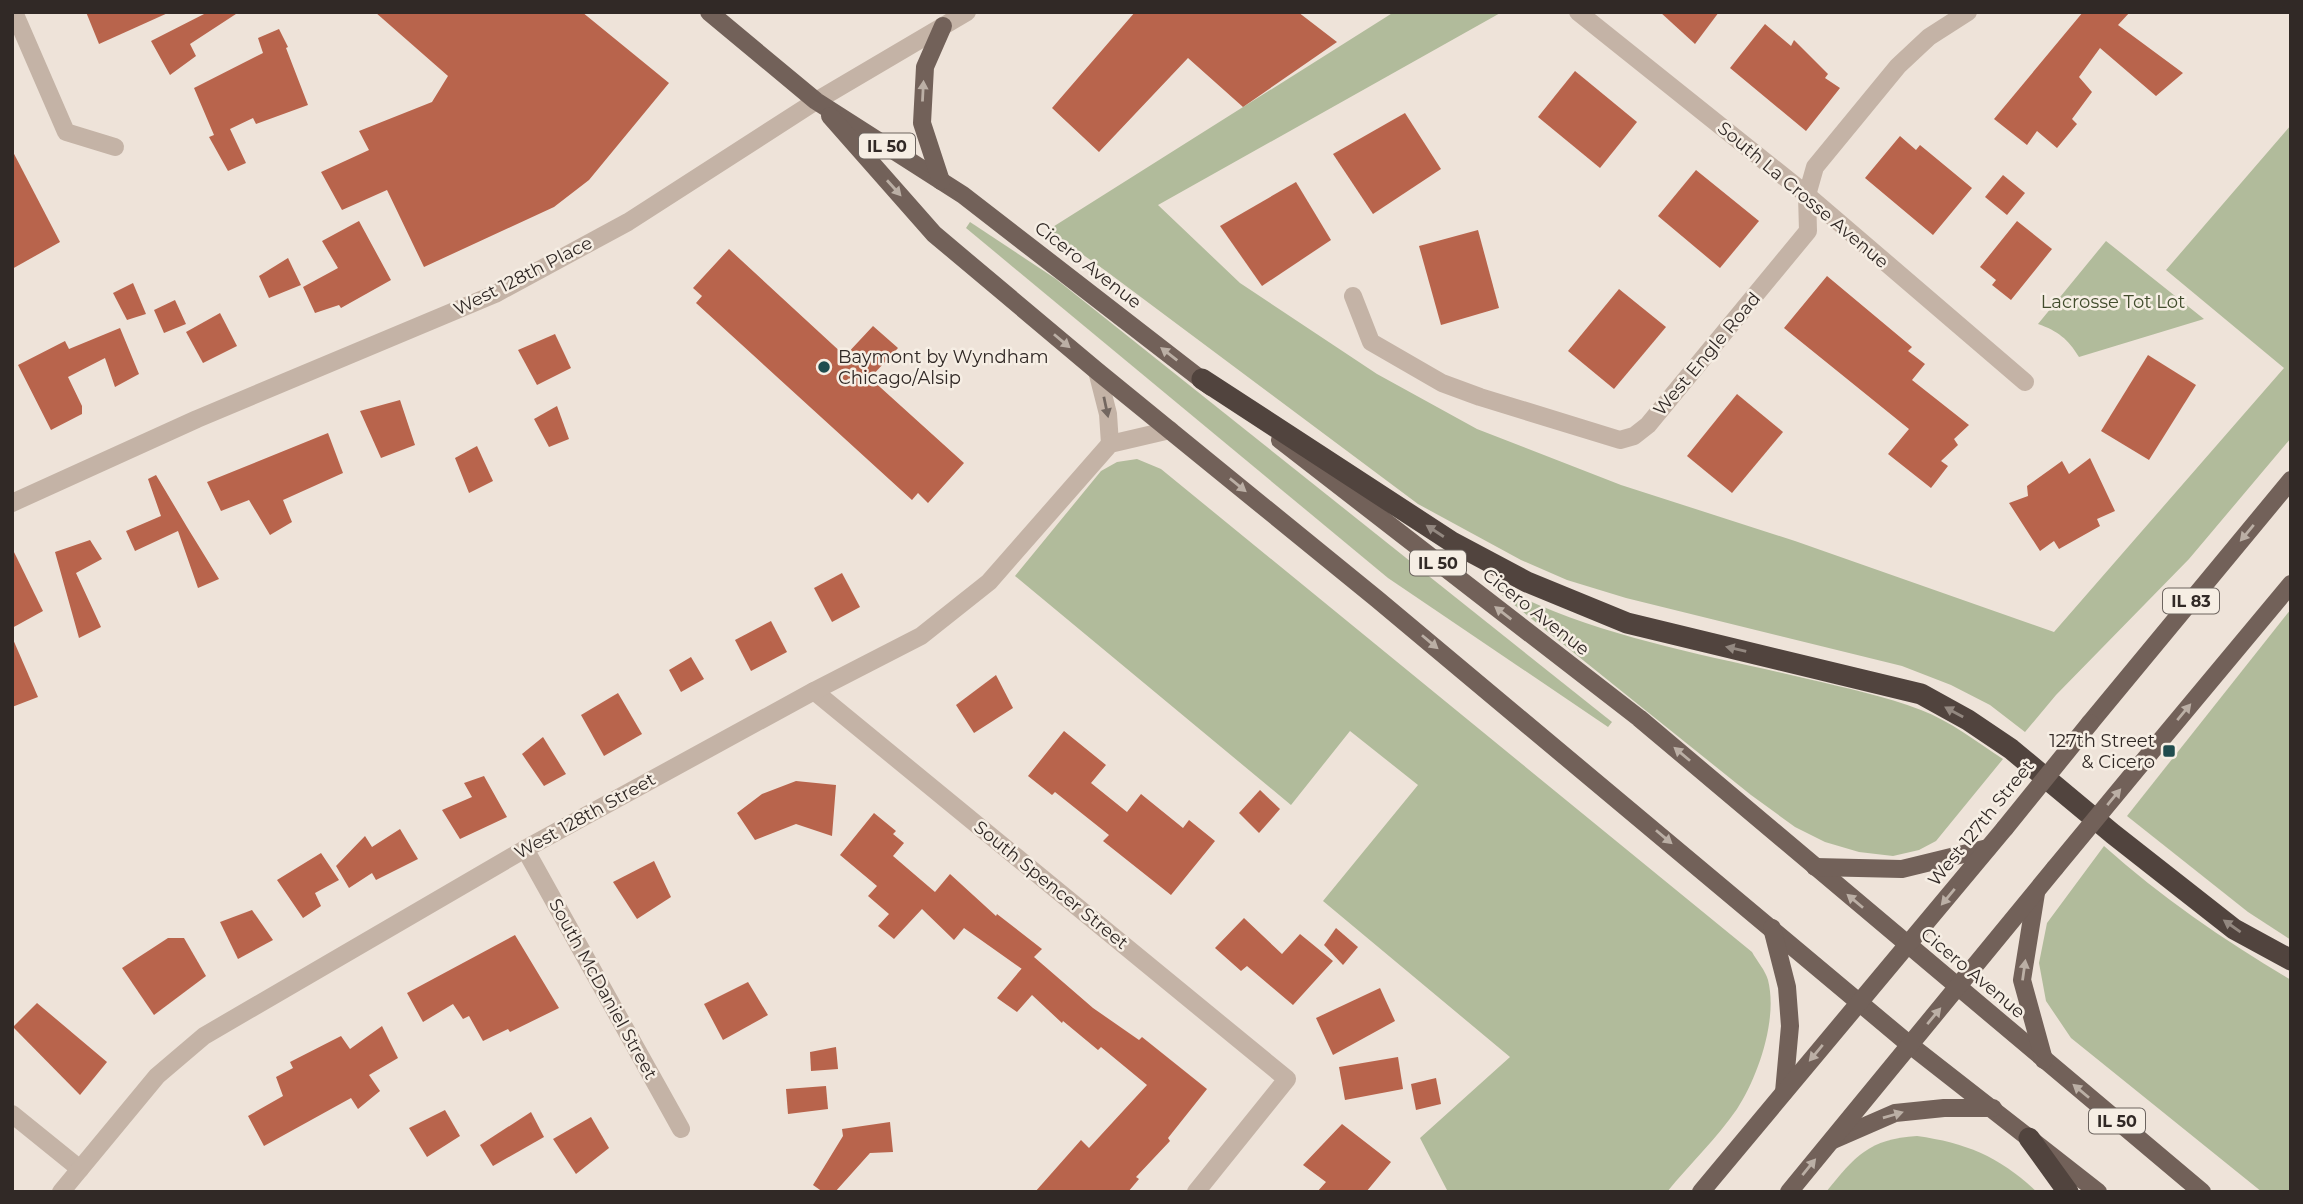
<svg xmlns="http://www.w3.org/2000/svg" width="2303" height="1204" viewBox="0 0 2303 1204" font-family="Montserrat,sans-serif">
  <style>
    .green { fill: #b1bb9b }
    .building { fill: #b8644c }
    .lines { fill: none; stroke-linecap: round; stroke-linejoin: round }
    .minor { stroke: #c4b3a6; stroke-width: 18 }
    .major { stroke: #726159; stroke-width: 18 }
    .highway { stroke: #51443e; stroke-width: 21 }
    .major-bridge { stroke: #726159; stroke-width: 18 }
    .oneway { fill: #bbafa5 }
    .oneway2 { fill: #736760 }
    .oneway3 { fill: #938880 }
    .poi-dot { fill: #204c4e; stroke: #f6eee4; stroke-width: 2.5 }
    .labels { text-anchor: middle; stroke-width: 5; stroke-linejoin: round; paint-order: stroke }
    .shield { fill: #f6eee4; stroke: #6c645f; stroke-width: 2 }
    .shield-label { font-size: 16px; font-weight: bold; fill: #312926 }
    .street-label { font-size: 18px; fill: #312926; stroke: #f6eee4 }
    .park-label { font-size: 18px; fill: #424d2d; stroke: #f6eee4 }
    .poi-label { font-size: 18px; fill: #312926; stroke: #f6eee4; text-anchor: start }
  </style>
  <rect width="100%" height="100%" fill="#eee3d9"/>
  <!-- green -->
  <g class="green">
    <path d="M1394,12H1502L1158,205L1240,283L1377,374L1477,429L1621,485L1795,541L2054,632L2284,368L2166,270L2291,125V438L2189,559L2056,695L2025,732L1990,705L1951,685L1902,666L1626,598L1567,580L1521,560L1418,504L1106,271L1048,230Z"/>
    <path d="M970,222L1056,279L1612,722L1608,727L1388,578L966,228Z"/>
    <path d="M2106,241L2204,319L2079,357C2068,339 2058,331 2038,324Z"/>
    <path d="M1137,459L1161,469L1752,952C1757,961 1765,970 1768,980C1778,1019 1758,1077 1737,1109C1717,1138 1689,1165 1667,1192H1448L1420,1138L1510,1057L1323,901L1418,785L1350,731L1291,805L1015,576L1101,471L1117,462Z"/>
    <path d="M1495,584C1591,636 1703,654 1808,679C1846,688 1885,696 1921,710C1950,721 1977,742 2003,759L1936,841L1919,850L1893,856L1859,852L1825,842L1795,827L1751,795L1492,587Z"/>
    <path d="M2291,609V940L2248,912L2127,816Z"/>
    <path d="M2104,846C2161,897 2225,941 2291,980V1192H2262L2071,1038L2046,1001L2039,963L2047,923Z"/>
    <path d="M1917,1136C1967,1143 2000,1157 2037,1192H1826C1855,1156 1869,1139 1917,1136Z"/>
  </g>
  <!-- building -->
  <g class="building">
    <path d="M86,12H170L99,44Z"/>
    <path d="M208,12H239L190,44L196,56L170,75L151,41Z"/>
    <path d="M375,12H582L669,83L589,180L554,207L424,267L387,190L342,210L321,172L369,150L359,131L432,102L448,76Z"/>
    <path d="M1135,12H1298L1337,42L1243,107L1188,58L1099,152L1052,108Z"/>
    <path d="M1660,12H1719L1695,44Z"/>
    <path d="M2083,12H2130L2118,25L2183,73L2156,96L2100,48L2079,77L2092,92L2072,119L2077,124L2057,148L2037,131L2027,145L1994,119Z"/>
    <path d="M1765,24L1791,46L1794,40L1828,74L1825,78L1840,88L1806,131L1730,68Z"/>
    <path d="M279,29L288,47L286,48L308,105L256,124L253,118L230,129L246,163L228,171L209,137L214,135L194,88L263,53L258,38Z"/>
    <path d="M1575,71L1637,122L1600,168L1538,117Z"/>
    <path d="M1405,113L1441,169L1373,214L1333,154Z"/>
    <path d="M1900,136L1916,150L1920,145L1972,188L1933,235L1865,178Z"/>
    <path d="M12,150L60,242L12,269Z"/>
    <path d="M1696,170L1759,221L1720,268L1658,216Z"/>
    <path d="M2003,175L2025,193L2007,215L1985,197Z"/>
    <path d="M1296,182L1331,240L1262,286L1220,226Z"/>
    <path d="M359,221L391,280L341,308L339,305L315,313L303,287L338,268L322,241Z"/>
    <path d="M2017,221L2052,249L2011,300L1992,285L1996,280L1980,267Z"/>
    <path d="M1478,230L1499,308L1441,325L1419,246Z"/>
    <path d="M729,249L845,356L873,326L898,348L870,378L964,463L928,503L918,493L912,500L696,303L702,296L693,288Z"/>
    <path d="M288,258L301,285L269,298L259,276Z"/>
    <path d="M1827,276L1912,347L1908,351L1925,364L1912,380L1969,425L1954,439L1958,445L1941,461L1948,466L1931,488L1888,454L1909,429L1784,328Z"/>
    <path d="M133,283L146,314L127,320L113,293Z"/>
    <path d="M1619,289L1666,327L1614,389L1568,351Z"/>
    <path d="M175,300L186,324L164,333L154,310Z"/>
    <path d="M220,313L237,346L203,363L186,332Z"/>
    <path d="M120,328L139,374L115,387L105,358L68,377L82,406V414L51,430L18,365L65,341L69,349Z"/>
    <path d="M555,334L571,368L537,385L518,350Z"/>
    <path d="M2148,355L2196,385L2149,460L2101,431Z"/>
    <path d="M1737,394L1783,432L1732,493L1687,456Z"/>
    <path d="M400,400L415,445L381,458L360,411Z"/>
    <path d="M557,406L569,439L549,447L534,419Z"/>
    <path d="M328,433L343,473L283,500L292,522L270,535L249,500L221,511L207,482Z"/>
    <path d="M477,446L493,481L469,493L455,458Z"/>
    <path d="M2090,458L2115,511L2097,519L2100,526L2059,549L2054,541L2040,551L2009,503L2028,496L2027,486L2062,461L2069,474Z"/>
    <path d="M156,475L187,527L219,579L198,588L178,531L135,551L126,531L161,516L148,479Z"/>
    <path d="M90,540L102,559L76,573L101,627L79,638L55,552Z"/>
    <path d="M12,548L43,611L12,628Z"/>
    <path d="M842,573L860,607L832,622L814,588Z"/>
    <path d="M771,621L787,652L751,671L735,640Z"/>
    <path d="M12,637L38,697L12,707Z"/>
    <path d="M691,657L704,679L681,692L669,670Z"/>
    <path d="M996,675L1013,708L974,733L956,705Z"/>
    <path d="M618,693L642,734L604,756L581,715Z"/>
    <path d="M1064,731L1106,765L1091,783L1127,812L1141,794L1183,828L1189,820L1215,841L1171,895L1103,841L1109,835L1055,792L1052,795L1028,776Z"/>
    <path d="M543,737L566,774L544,786L522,754Z"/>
    <path d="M484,776L507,817L460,839L442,810L472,797L464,783Z"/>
    <path d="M796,781L836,785L832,836L796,824L755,840L737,813L762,794Z"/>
    <path d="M1260,790L1280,809L1259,833L1239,813Z"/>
    <path d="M874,813L896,831L893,834L904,843L893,856L935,892L950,874L996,916L997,914L1042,949L1034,957L1093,1008L1139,1040L1142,1037L1207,1089L1168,1138L1170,1141L1136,1177L1139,1179L1128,1192H1035L1081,1140L1089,1148L1147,1085L1101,1047L1098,1050L1063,1021L1062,1023L1032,995L1017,1012L997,998L1023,967L1022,969L964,928L954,940L922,909L894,939L878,926L889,914L868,896L877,886L840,855Z"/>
    <path d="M400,829L418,859L376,880L372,873L349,888L336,866L365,836L372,847Z"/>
    <path d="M321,853L339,880L315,893L321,906L303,918L277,880Z"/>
    <path d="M654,861L671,897L637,919L613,882Z"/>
    <path d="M252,910L273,940L238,959L220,922Z"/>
    <path d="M1244,918L1282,954L1300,934L1333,961L1293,1005L1247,966L1241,971L1215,948Z"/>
    <path d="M1336,928L1358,947L1343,965L1324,945Z"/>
    <path d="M515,935L559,1008L510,1032L508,1029L483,1041L469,1016L463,1019L453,1004L423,1022L407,993Z"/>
    <path d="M168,938H184L206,976L154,1015L122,968Z"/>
    <path d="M748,982L768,1015L723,1040L704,1004Z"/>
    <path d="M1380,988L1395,1021L1333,1055L1316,1018Z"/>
    <path d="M37,1003L107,1062L80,1095L13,1027Z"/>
    <path d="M382,1026L398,1058L369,1075L380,1091L358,1109L351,1098L264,1146L248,1116L283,1096L276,1077L293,1068L290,1062L341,1036L350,1049Z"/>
    <path d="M836,1047L838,1069L811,1071L810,1052Z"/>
    <path d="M1398,1057L1403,1089L1345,1100L1339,1067Z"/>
    <path d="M1436,1078L1441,1104L1416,1110L1411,1084Z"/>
    <path d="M826,1086L828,1109L788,1114L786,1089Z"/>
    <path d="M445,1110L460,1136L427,1157L409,1128Z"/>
    <path d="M531,1112L544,1137L493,1166L480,1145Z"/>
    <path d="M591,1117L609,1148L576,1174L553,1139Z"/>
    <path d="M890,1122L893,1152L870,1153L835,1192H823L813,1185L843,1136L842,1129Z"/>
    <path d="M1342,1124L1391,1162L1366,1192H1317L1326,1182L1303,1165Z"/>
  </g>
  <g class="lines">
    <!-- minor -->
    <g class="minor">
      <path d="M14,12L66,132L115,147"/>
      <path d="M1578,12L1807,195L2025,382"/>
      <path d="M1353,296L1371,342L1442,383L1480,397L1620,440L1634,436L1648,425L1808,231L1807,195L1815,167L1898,66L1929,37L1968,12"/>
      <path d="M1097,371L1108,414L1110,444"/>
      <path d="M12,503L197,419L495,294L628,222L816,101L967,12"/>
      <path d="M814,691L1287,1079L1196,1192"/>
      <path d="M525,849L681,1129"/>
      <path d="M12,1114L80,1169"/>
      <path d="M61,1192L157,1076L204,1036L525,849L814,691L921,636L989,582L1110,444L1170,430"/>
    </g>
    <!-- major -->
    <g class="major">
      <path d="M709,12L816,101L963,195L1211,387"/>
      <path d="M830,116L934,234L1097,371L1377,599L1910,1045L2098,1192"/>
      <path d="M941,181L922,123L925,67L943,26"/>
      <path d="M1280,440L1639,718L2202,1192"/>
      <path d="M2090,723L2291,480"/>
      <path d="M2141,764L2291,584"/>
      <path d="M1815,867L1902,869L1988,848"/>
      <path d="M2036,893L2022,980L2044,1060"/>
      <path d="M1772,928L1787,987L1790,1026L1784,1092"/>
      <path d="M1833,1140L1895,1113L1944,1108H1993"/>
      <path d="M1701,1192L2005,828"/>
      <path d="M1789,1192L2055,868"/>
    </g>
    <!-- highway -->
    <g class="highway">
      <path d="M1202,379L1452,542L1527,582L1627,623L1921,694L1968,720L2011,749L2113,834L2234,929L2291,960"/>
      <path d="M2029,1138L2068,1192"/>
    </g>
    <!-- major-bridge -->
    <g class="major-bridge">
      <path d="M2005,828L2090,723"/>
      <path d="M2055,868L2141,764"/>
    </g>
  </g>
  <!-- one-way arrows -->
  <defs><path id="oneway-solid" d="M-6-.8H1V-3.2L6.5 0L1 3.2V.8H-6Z" transform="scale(1.75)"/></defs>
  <g class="oneway">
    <use href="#oneway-solid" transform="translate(923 91) rotate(-87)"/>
    <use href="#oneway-solid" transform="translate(894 188) rotate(48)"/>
    <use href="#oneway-solid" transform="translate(1062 341) rotate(40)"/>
    <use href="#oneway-solid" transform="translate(1169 354) rotate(-142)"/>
    <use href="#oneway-solid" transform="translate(1238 485) rotate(39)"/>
    <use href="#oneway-solid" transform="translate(2247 533) rotate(130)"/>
    <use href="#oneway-solid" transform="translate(1503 613) rotate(-142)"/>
    <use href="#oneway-solid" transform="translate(1430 642) rotate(40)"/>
    <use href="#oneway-solid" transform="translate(2184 712) rotate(-50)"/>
    <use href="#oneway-solid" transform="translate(1682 754) rotate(-140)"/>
    <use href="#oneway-solid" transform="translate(2114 797) rotate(-50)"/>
    <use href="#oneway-solid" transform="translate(1664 837) rotate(40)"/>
    <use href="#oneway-solid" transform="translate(1948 897) rotate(130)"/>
    <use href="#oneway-solid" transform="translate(1855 901) rotate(-140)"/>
    <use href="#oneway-solid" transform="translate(2024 970) rotate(-82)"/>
    <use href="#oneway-solid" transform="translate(1934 1016) rotate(-50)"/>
    <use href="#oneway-solid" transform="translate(1816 1053) rotate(130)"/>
    <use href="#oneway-solid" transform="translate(2081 1091) rotate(-140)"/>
    <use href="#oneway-solid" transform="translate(1893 1115) rotate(-16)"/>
    <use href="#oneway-solid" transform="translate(1809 1167) rotate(-51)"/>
  </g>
  <use class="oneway2" href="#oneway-solid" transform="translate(1106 407) rotate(78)"/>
  <g class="oneway3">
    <use href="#oneway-solid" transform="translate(1435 531) rotate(-147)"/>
    <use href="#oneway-solid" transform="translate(1736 649) rotate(-167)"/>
    <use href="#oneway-solid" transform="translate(1954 712) rotate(-151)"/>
    <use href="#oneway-solid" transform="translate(2232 926) rotate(-145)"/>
  </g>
  <!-- markers -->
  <g class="poi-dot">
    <circle cx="824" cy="367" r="7"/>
    <rect x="2162" y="744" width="14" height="14" rx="3.5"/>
  </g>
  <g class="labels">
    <!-- shield labels -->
    <g class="shield">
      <rect x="859" y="133.5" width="56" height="25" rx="5"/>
      <rect x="1410" y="550.5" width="56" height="25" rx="5"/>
      <rect x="2163" y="588.5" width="56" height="25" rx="5"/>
      <rect x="2089" y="1108.5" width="56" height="25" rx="5"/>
    </g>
    <g class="shield-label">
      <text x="887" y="152">IL 50</text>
      <text x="1438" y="569">IL 50</text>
      <text x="2191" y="607">IL 83</text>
      <text x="2117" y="1127">IL 50</text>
    </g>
    <!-- street labels -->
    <g class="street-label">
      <text transform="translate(1803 195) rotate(40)" y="6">South La Crosse Avenue</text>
      <text transform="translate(1088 265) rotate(38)" y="6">Cicero Avenue</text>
      <text transform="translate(523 276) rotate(-27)" y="6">West 128th Place</text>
      <text transform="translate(1707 354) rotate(-50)" y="6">West Engle Road</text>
      <text transform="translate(1536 612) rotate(38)" y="6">Cicero Avenue</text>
      <text transform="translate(585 816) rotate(-29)" y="6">West 128th Street</text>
      <text transform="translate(1981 823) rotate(-51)" y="6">West 127th Street</text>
      <text transform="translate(1051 885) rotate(39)" y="6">South Spencer Street</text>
      <text transform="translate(1973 973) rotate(40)" y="6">Cicero Avenue</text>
      <text transform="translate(603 989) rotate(61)" y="6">South McDaniel Street</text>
    </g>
    <!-- park labels -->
    <g class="park-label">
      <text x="2113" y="308">Lacrosse Tot Lot</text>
    </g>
    <!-- poi labels -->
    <g class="poi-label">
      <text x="838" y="363">Baymont by Wyndham<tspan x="838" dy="21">Chicago/Alsip</tspan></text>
      <text x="2155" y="747" text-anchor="end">127th Street<tspan x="2155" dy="21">&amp; Cicero</tspan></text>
    </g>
  </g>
  <!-- border -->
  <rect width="2303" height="1204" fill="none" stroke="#312926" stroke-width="28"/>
</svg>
